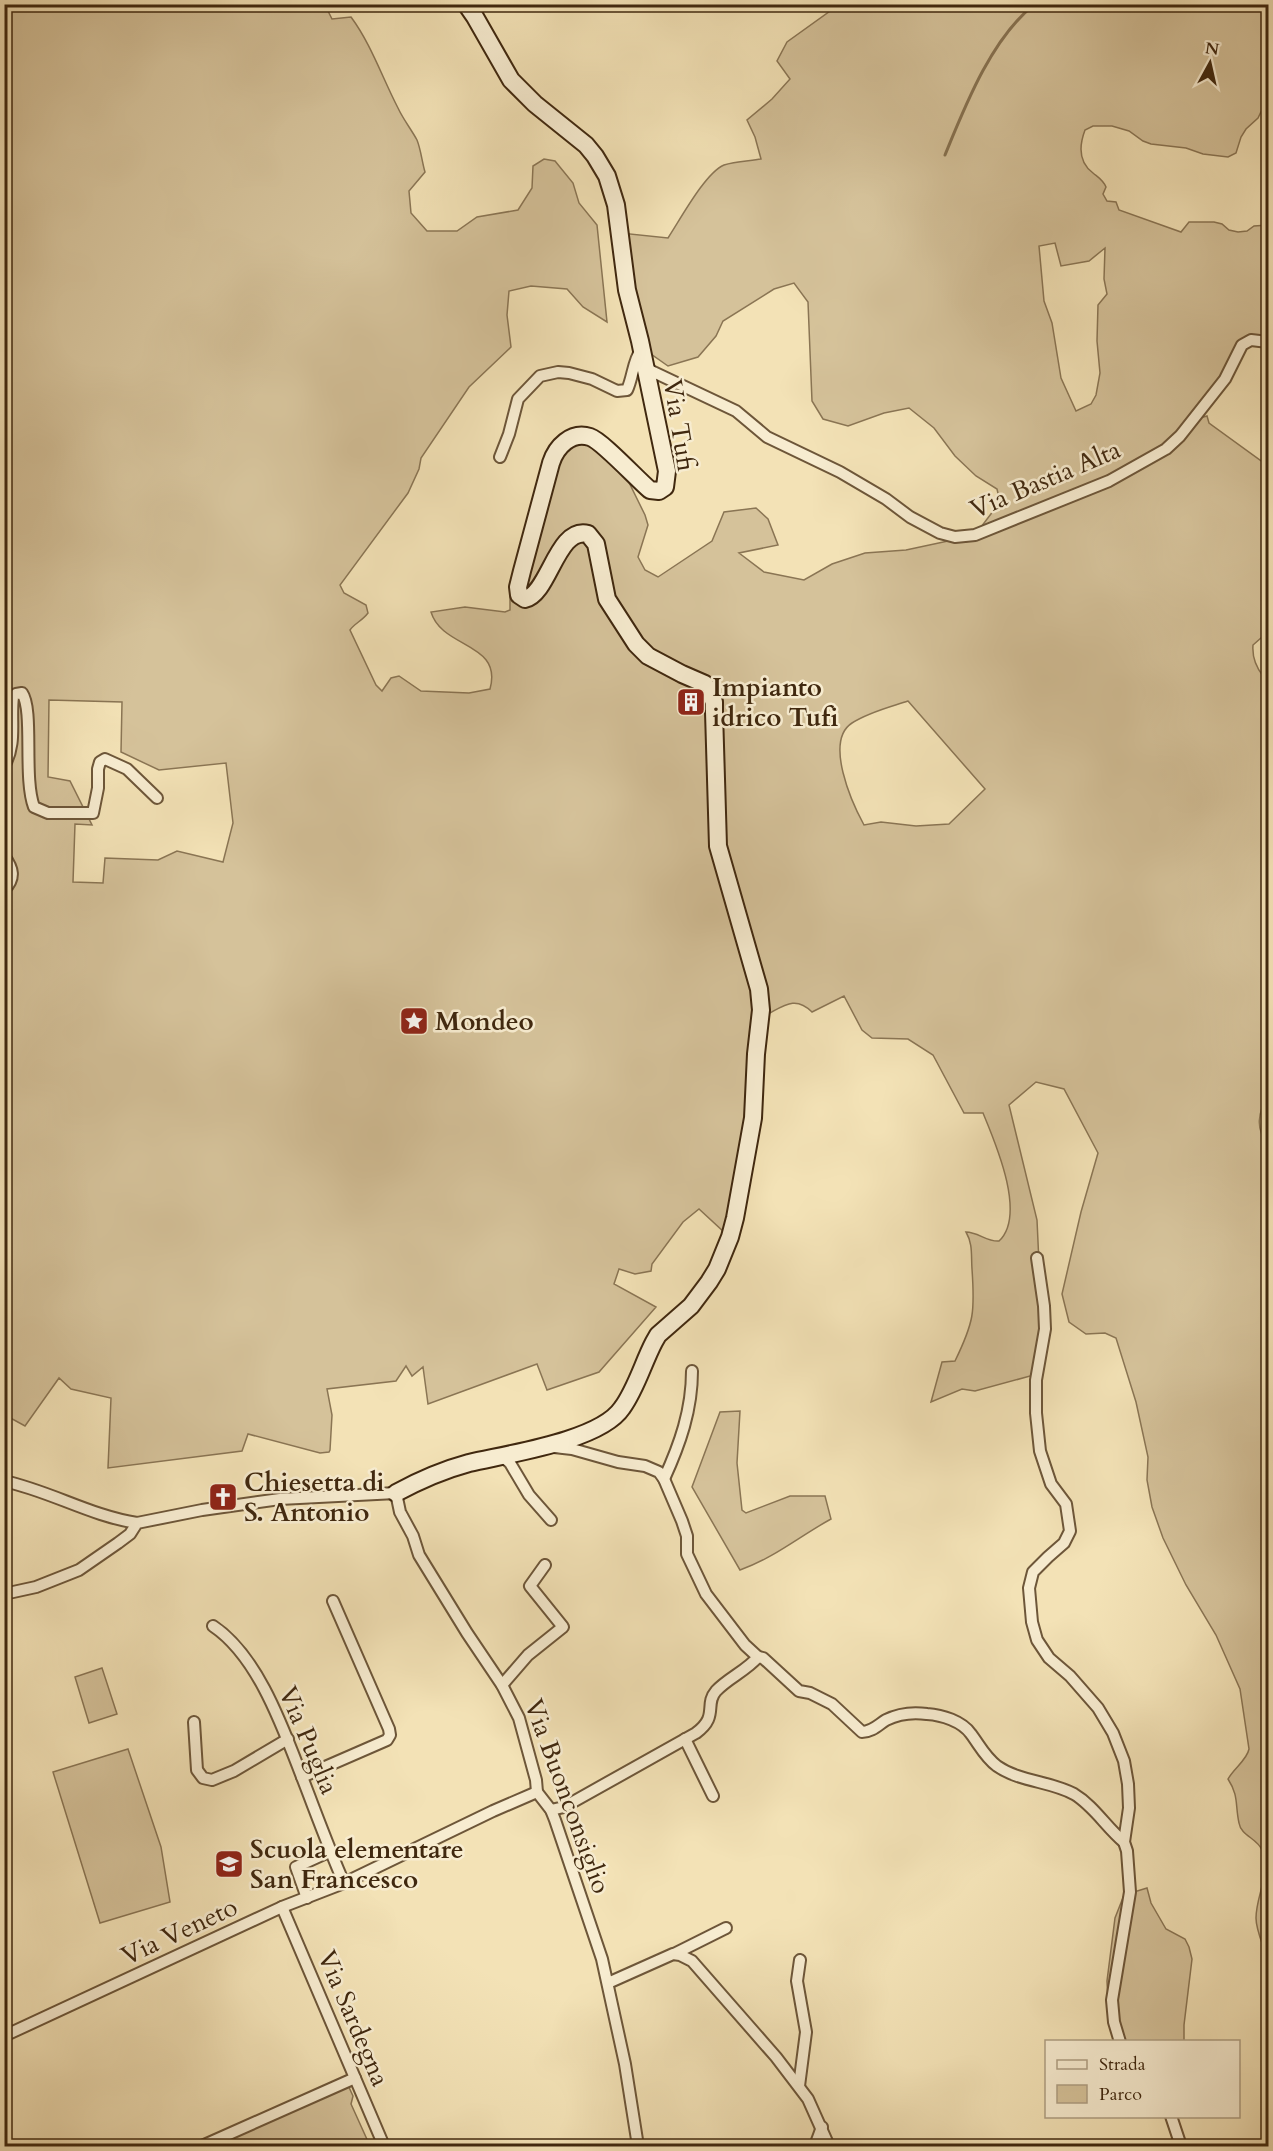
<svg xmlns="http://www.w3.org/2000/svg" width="1273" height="2151" viewBox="0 0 1273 2151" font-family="Cardo,serif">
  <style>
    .green { fill: #d5c29a; stroke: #8a7554; stroke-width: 1.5; fill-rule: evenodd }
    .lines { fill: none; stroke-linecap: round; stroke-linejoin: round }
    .stream { stroke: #877251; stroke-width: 3 }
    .street-casing { stroke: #6d5639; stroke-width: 14 }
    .secondary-casing { stroke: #40280f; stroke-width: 20 }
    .street { stroke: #f7ecd0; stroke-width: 10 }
    .secondary { stroke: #f7ecd0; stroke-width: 16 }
    .labels { text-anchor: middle; stroke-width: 5; stroke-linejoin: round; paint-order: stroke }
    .street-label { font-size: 26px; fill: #40280f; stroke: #f7ecd0 }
    .poi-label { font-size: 26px; font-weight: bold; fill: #40280f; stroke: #f7ecd0; text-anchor: start }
  </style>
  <rect width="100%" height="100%" fill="#f3e2b6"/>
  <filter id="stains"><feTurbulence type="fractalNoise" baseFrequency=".00333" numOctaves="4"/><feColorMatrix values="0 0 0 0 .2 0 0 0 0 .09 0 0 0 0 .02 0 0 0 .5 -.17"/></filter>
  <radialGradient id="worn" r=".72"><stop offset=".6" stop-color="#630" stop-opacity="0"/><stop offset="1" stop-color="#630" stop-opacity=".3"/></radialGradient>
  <!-- green -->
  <g class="green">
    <path d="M5,5H325L332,19L351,17C371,44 382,77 398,108C403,119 411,129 417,140C421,150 422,162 425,172L409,191L411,213L427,231H457L477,217L518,210L532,188L533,166L544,159L555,161L573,183L579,203L597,225L607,322L583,307L567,289L531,286L509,291L507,315L511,347L469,387L421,458L419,469L408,493L340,585L344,593L366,605L368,613C362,621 355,623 350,630L376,685L382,691L391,678L399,676L421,691L469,693L490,689C503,642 442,649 431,612L465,607L505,612L510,610V595L540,483L568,435L617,458L645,515L648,525L638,557L645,570L658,577L712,541L724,512L756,508L768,519L778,545L739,553L764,572L804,580L832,564L865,553L906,550L948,541L966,542L1019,522L1026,509L978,531L1000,502L997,489L976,476L955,456L934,428L909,408L884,413L848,426L823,419L812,401L808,302L794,283L774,289L723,321L716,336L698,357L668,366L651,354L621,233L668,238C680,220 705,173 724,165C735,161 750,161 761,159L755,137L747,120L772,99L790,79L777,61L787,42L830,11L826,5H1268V97L1258,118L1246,129L1241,137L1236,153L1228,157L1203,154L1186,148L1151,144L1143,141L1129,131L1112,126H1093L1085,130C1079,146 1078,162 1093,173C1099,178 1103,180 1106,187L1103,194L1107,201L1116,202L1119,210L1181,232L1189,222H1214L1222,224L1229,230L1238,232L1247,231L1254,226L1268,225V342L1251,340L1200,418L1207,416L1209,423L1268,466V637L1261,638L1253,645C1252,657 1256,667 1263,676L1268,677V1098C1258,1111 1255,1130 1268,1143V1962C1265,1948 1256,1932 1256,1918C1256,1895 1271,1875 1262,1850C1257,1838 1241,1836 1239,1823C1235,1805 1239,1796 1228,1779C1234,1768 1247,1760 1249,1749L1240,1689L1216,1635L1186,1585L1163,1538L1152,1507L1147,1480L1148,1457L1136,1402L1116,1338L1105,1333L1086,1334L1069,1322L1062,1294L1081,1212L1098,1153L1064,1089L1036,1082L1009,1105L1037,1220L1042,1328L1034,1375L975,1391L962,1389L931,1402L942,1362L955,1361C974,1322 975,1312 972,1269C971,1255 973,1244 966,1232C978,1232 987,1242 999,1241C1027,1215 995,1142 983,1113H964L933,1055L908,1039L872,1038L862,1030L844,996L812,1012C796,996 785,1005 768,1014L754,1101L724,1232L699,1209L683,1222L652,1264L651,1271L635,1274L619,1269L614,1284L656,1307L599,1372L547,1390L537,1364L428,1404L423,1367L412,1376L406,1366L396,1381L327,1389L332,1415L330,1450L329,1452L320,1453L248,1434L242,1451L108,1468L111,1398L71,1389L59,1378L25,1426L5,1415L4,1305L8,1285L4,1283ZM1055,243L1061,266L1089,261L1105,248L1104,279L1107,294L1098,305L1097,341L1100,373L1096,395L1091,404L1076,411L1061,378L1052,323L1044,301L1039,246ZM49,700L122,702L121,752L159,770L226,763L233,823L223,862L177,851L158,860L105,858L103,883L73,882L75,824L92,825L70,781L48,777ZM908,701L985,789L949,824L916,826L881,822L864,825C852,803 824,741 852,723C869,712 890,707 908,701Z"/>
    <path d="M740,1411L737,1463L742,1510L746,1513L790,1496H825L831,1519C800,1536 774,1558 740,1570L692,1487L720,1412Z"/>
    <path d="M102,1668L117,1714L89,1723L75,1677Z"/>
    <path d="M128,1749L161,1847L170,1902L100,1923L53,1772Z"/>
    <path d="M1147,1888L1151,1903L1166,1929L1185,1939L1189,1947L1192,1959L1184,2025V2041L1116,2042L1109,2021L1107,1981L1115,1918L1124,1895Z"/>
    <path d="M347,2083L353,2096L351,2104L370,2146H212Z"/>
  </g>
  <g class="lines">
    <!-- stream -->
    <path class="stream" d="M945,155C965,106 992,37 1035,4"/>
    <!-- street casing -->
    <g class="street-casing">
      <g id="street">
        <path d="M645,368L736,411L767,437L840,472L886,499L910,517L940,533L955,537L975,535L1109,481L1166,449L1180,436L1225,379L1242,345L1251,340L1268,342"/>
        <path d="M500,457L509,434L518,399L540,376L558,372L569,373L592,379L617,391L627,390C633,377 633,361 641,350"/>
        <path d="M4,766C17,744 10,721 13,697L16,694L22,693C34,710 23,778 34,807L48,813H93L98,788V769L100,762L105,759L127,769L157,798"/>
        <path d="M4,856C13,868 16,878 4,890"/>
        <path d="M1037,1258L1044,1306L1045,1329L1036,1380V1413L1040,1451L1051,1484L1066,1504L1070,1531L1064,1543L1048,1557L1033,1572L1029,1588L1032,1622L1037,1640L1049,1658L1070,1676L1098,1708L1113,1733L1124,1761L1128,1784L1129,1808L1124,1842L1127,1851L1130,1892L1112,2000L1114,2022L1120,2042"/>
        <path d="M554,1447L572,1449L618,1462L645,1466L659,1472L664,1479L682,1521L687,1536V1554L706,1594L745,1645L758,1657"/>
        <path d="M502,1456L510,1463L529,1495L551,1520"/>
        <path d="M664,1479C680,1444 692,1410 692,1371"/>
        <path d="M4,1481C50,1491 91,1516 137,1523"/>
        <path d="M4,1594L36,1587L79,1570L118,1543L130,1534L137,1523L202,1510L280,1499L396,1493L400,1512L413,1536L419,1555L467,1633L502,1685L519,1718L536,1780L537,1792L551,1810L555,1820L602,1959L625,2064L638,2146"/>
        <path d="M213,1626C258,1656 283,1728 302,1777C316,1813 329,1849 344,1883"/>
        <path d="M502,1685L528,1655L563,1627L530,1586L545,1565"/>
        <path d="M194,1722L197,1770L203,1778L212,1780L234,1771L288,1739"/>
        <path d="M685,1739L713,1796"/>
        <path d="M302,1777L387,1740L390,1735L389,1729L333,1601"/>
        <path d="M551,1810L564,1807L696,1733C719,1716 704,1705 716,1691C728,1678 746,1671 758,1657L763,1658L799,1691L810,1693L832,1704L862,1732C872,1732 878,1725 886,1720C898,1714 913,1712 927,1714C942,1715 962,1721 971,1734C980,1746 985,1757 997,1766C1020,1782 1050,1781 1074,1794C1094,1806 1106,1827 1124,1842"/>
        <path d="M307,1898L296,1867L331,1851"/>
        <path d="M282,1907L384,2146"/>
        <path d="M674,1954L726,1928"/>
        <path d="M608,1983L673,1954L680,1955L692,1961L776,2057L808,2099L829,2146"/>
        <path d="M4,2036L282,1907L344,1883L493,1811L537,1792"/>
        <path d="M799,2086L806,2032L797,1981L800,1960"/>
        <path d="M1171,2116L1181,2146"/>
        <path d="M202,2146L355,2078"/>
        <path d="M815,2146L822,2127"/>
      </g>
    </g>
    <!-- secondary casing -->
    <g class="secondary-casing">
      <path id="secondary" d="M396,1493C420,1480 443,1470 469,1463C507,1454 600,1441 622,1408C636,1389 643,1363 654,1342L658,1335L691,1306L709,1282L717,1269L730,1237L735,1218L753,1118L756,1054L761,1010L759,989L718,846L714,712V702L705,684L682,674L648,656L636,644L607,599L596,544L588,534C557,526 549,594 525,599L519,595L518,587L522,571L551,463C556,447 571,431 590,437C602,441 637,479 650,490L659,491L665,487L667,471L640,341L627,290L616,205L607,176L595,156L586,145L535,104L511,80L475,17L466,4"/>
    </g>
    <!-- street -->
    <use href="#street" class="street"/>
    <!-- secondary -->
    <use href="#secondary" class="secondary"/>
  </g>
  <!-- icons -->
  <defs>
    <g id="building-square" transform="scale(1.5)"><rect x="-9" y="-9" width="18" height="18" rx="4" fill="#8f2418" stroke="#f7ecd0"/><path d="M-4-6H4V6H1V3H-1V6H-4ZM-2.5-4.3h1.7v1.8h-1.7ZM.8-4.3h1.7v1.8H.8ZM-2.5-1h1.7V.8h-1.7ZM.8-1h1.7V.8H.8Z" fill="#fff"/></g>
    <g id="sight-square" transform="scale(1.5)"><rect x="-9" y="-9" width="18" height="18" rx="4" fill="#8f2418" stroke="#f7ecd0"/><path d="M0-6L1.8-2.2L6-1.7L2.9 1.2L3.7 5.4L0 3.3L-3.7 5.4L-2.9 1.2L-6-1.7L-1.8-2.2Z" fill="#fff"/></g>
    <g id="church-square" transform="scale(1.5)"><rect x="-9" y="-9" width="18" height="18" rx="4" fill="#8f2418" stroke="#f7ecd0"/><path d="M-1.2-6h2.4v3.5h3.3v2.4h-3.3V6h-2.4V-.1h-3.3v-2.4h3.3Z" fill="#fff"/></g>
    <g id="school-square" transform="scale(1.5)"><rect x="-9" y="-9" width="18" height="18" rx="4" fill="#8f2418" stroke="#f7ecd0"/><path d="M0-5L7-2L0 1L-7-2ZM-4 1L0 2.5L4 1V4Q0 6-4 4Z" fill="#fff"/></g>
  </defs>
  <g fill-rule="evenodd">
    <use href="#building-square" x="691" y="702"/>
    <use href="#sight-square" x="414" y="1021"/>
    <use href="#church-square" x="223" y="1497"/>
    <use href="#school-square" x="229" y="1864"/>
  </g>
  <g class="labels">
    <!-- street labels -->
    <g class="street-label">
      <text transform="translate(680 425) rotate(81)" y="9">Via Tufi</text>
      <text transform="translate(1045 479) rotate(-23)" y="9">Via Bastia Alta</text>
      <text transform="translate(309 1740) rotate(67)" y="9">Via Puglia</text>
      <text transform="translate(568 1796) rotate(70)" y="9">Via Buonconsiglio</text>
      <text transform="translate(179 1931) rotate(-25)" y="9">Via Veneto</text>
      <text transform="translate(354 2018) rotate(67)" y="9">Via Sardegna</text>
    </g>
    <!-- poi labels -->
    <g class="poi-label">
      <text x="712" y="696">Impianto<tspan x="712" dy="30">idrico Tufi</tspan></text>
      <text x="435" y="1030">Mondeo</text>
      <text x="244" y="1491">Chiesetta di<tspan x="244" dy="30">S. Antonio</tspan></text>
      <text x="250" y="1858">Scuola elementare<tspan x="250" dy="30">San Francesco</tspan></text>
    </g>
  </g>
  <!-- margin -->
  <rect width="1273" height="2151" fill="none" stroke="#f3e2b6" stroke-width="24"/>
  <rect x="6" y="6" width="1261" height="2139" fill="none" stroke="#40280f" stroke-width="3"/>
  <rect x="12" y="12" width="1249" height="2127" fill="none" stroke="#40280f" stroke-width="1.5"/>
  <!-- legend -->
  <rect x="1045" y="2040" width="195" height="78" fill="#f7ecd0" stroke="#ae9e83" stroke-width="1.5"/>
  <rect x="1057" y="2060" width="30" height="9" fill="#f7ecd0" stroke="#ae9e83" stroke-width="1.5"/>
  <text x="1099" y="2070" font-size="18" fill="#40280f">Strada</text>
  <rect x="1057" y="2085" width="30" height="18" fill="#d5c29a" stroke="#ae9e83" stroke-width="1.5"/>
  <text x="1099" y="2100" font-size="18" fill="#40280f">Parco</text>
  <!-- north arrow -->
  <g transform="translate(1210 63) rotate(8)" stroke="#f7ecd0" stroke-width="4.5" paint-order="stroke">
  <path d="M0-4.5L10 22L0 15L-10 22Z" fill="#40280f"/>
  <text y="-9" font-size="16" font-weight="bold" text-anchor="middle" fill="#40280f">N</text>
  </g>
  <rect width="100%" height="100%" filter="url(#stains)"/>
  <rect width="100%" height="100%" fill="url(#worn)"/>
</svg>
